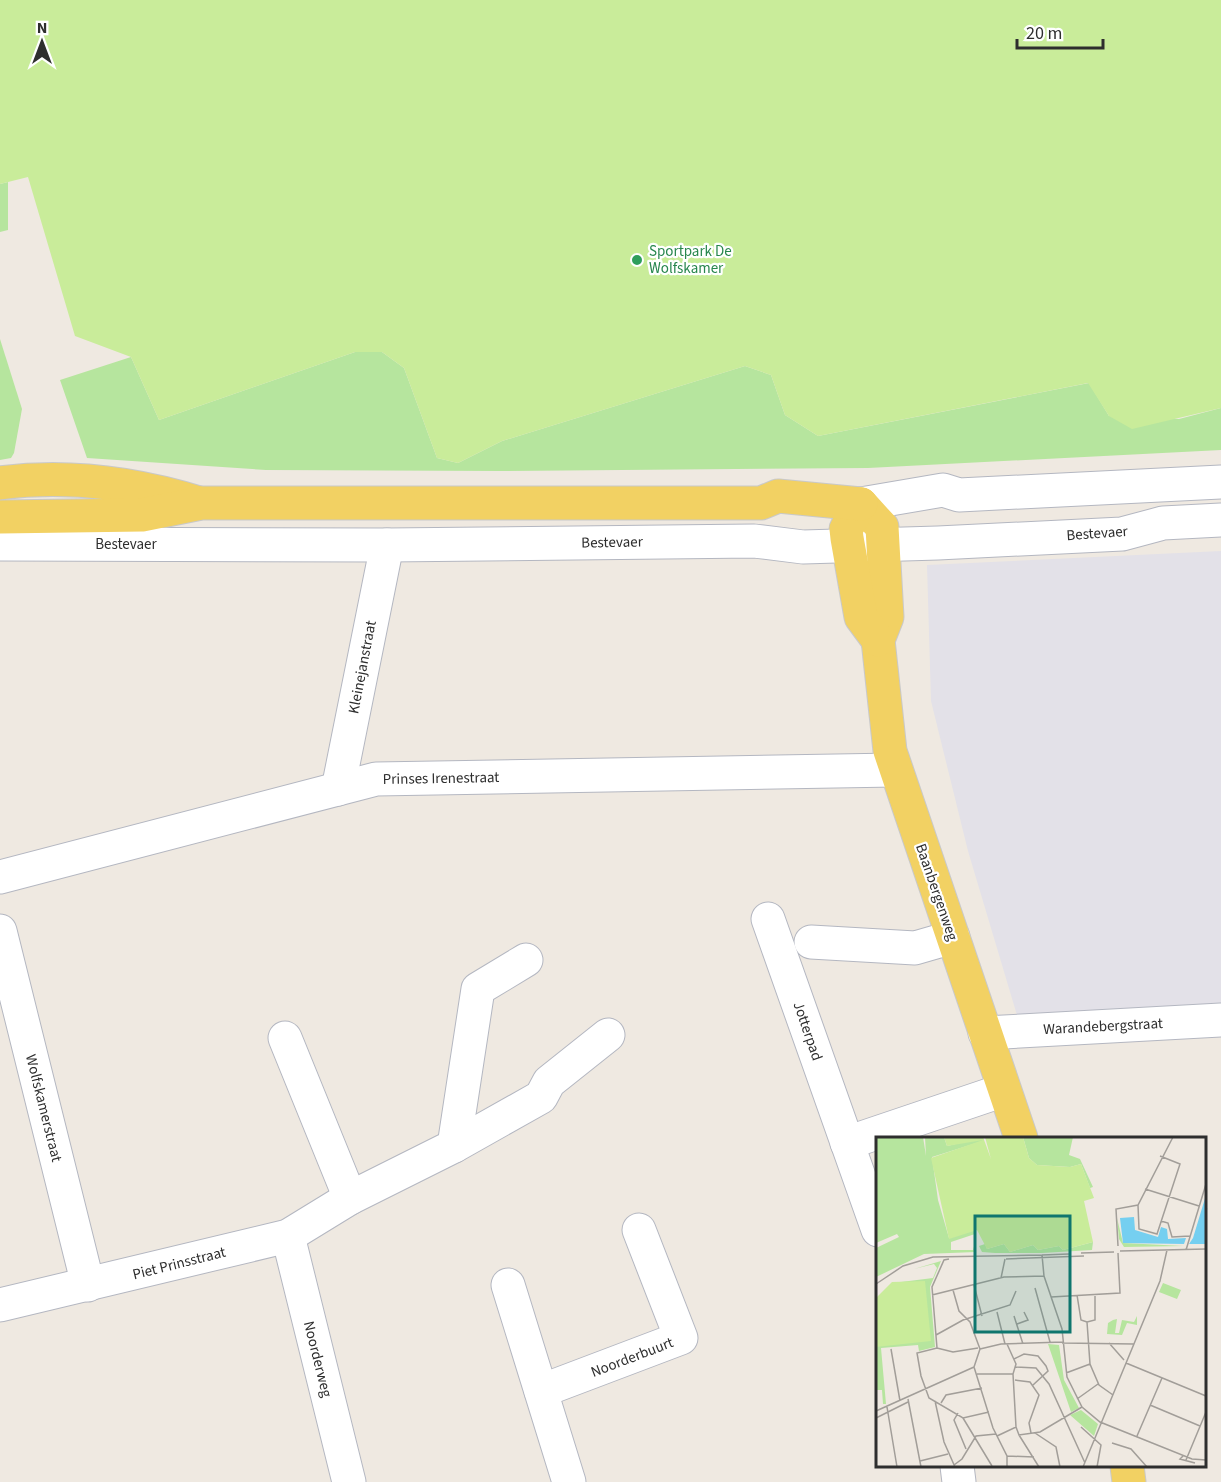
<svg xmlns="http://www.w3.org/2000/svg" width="1221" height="1482" viewBox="0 0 1221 1482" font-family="'Source Sans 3',sans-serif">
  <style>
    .industrial { fill: #e3e1e8 }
    .green { fill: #b6e59e }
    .pitch { fill: #c9ec9a }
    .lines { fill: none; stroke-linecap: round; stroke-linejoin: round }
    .minor-casing { stroke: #b4b7c1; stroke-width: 35 }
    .major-casing { stroke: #c9c9c9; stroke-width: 35 }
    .minor { stroke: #fff; stroke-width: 33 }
    .major { stroke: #f2d163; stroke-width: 33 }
    .leisure-dot { fill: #2e9e5b; stroke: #fff; stroke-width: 2 }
    .labels { text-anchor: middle; stroke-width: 4.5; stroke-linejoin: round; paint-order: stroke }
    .leisure-label { font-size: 15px; fill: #27864d; stroke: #fff; text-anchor: start }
    .street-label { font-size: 15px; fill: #2e2e2e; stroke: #fff }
    .inset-river { fill: none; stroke: #75cff0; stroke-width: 3 }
    .inset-road { fill: none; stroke: #a29e99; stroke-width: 1.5 }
    .view { fill: #0f766e; fill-opacity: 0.15; stroke: #0f766e; stroke-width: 3 }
    .inset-edge { fill: none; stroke: #2e2e2e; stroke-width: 3 }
  </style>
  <rect width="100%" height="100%" fill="#efe9e1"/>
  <!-- industrial -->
  <path class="industrial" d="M1221,551V1032L1025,1042L968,851L931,701L927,565Z"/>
  <!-- green -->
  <g class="green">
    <path d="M8,182V230L0,232V184Z"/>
    <path d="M0,339L22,409L14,453L11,458L0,460Z"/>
    <path d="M355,352H382L404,368L437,458L458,463L502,441L745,366L771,375L785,415L818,436L1089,383L1109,416L1179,419L1221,408V450L868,468L498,471L266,470L87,458L60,380L131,357L159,420Z"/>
  </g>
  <!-- pitch -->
  <path class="pitch" d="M0,0H1221V408L1132,429L1109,416L1088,383L818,436L785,415L771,375L745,366L502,441L458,463L437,458L404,368L382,352H355L159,420L131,357L75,336L28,177L0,184Z"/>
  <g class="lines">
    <!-- minor casing -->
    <g class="minor-casing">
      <g id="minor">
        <path d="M861,504L943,490L959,495L1221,482"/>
        <path d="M0,544L387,545L754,541L803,547L938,543L1122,534L1163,523L1221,520"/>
        <path d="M338,789L387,545"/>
        <path d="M0,877L376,779L895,770"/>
        <path d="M768,919L878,1230"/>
        <path d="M0,931L88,1285"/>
        <path d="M811,942L915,948L953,937"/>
        <path d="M985,1033L1221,1020"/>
        <path d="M285,1038L350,1198"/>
        <path d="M847,1143L1004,1090"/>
        <path d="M454,1146L541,1097L549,1082L608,1035"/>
        <path d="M288,1236L349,1482"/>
        <path d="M508,1285L569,1482"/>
        <path d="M0,1305L288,1236L350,1198L454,1146L478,989L526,960"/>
        <path d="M541,1391L681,1338L639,1230"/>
        <path d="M957,1466L959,1482"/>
      </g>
    </g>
    <!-- major casing -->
    <g class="major-casing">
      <g id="major">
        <path d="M0,483C68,474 134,483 199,503"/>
        <path d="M861,504L882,527L887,617L878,640L890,751L1021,1138"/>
        <path d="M861,504L846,529L847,538L861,617L878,640"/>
        <path d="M0,517L142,515L201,503H761L778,496L861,504"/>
        <path d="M1127,1466L1129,1482"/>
      </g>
    </g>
    <!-- minor -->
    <use href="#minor" class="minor"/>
    <!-- major -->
    <use href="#major" class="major"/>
  </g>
  <!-- markers -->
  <circle class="leisure-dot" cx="637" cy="260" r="6"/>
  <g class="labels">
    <!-- leisure labels -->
    <g class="leisure-label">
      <text x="649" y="256">Sportpark De<tspan x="649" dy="17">Wolfskamer</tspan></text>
    </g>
    <!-- street labels -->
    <g class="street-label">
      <text transform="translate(1097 533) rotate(-4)" y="5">Bestevaer</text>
      <text transform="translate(612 542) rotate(-1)" y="5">Bestevaer</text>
      <text x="126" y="549">Bestevaer</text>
      <text transform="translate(362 667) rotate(-79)" y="5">Kleinejanstraat</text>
      <text transform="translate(441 778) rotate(-1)" y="5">Prinses Irenestraat</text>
      <text transform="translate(937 892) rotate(71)" y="5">Baanbergenweg</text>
      <text transform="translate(1103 1026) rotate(-3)" y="5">Warandebergstraat</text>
      <text transform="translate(808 1031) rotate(71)" y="5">Jotterpad</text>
      <text transform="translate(44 1108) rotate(76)" y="5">Wolfskamerstraat</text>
      <text transform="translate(179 1263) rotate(-14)" y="5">Piet Prinsstraat</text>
      <text transform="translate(632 1357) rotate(-21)" y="5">Noorderbuurt</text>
      <text transform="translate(318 1359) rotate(76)" y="5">Noorderweg</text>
    </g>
  </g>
  <!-- overview -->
  <g transform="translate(876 1137)">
    <rect width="330" height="330" fill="#efe9e1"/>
    <path d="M0,0H47L50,19L49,0H68L71,9L106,1L107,4L56,20L62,63L73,101L99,93V97L75,105V113H97L99,106L100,115L48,117L0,140V111L23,100L21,97L0,106ZM147,0H197L193,18L204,22L217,50L214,51L205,27L194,30L161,28L153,21ZM241,81L247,106L308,109L248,110L243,102ZM217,105L216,113L166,116H119L106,115L103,109L109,107L111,112L128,107L134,115L157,108L162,113L183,109L187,113ZM65,124L54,150L59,210L43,214L42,208L5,211L10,267H7L6,253H0V210L17,146L57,141L61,131L58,127L38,132ZM287,146L305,153L301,162L283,155ZM261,179V188L251,186L246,198L231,197L232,186L237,183L241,182L239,196H243L246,183L258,185ZM172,207L183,208L188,243L203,271L195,275ZM205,273L222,287L218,299L194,278Z" fill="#b6e59e"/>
    <path d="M68,0H107L115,22L109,0H147L153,21L161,28L194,30L205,27L218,61L208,64L217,105L187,113L183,109L162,113L157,108L134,115L128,107L111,112L101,93L73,102L55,21L107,3L71,9ZM49,144L55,204L0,210V161L16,145Z" fill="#c9ec9a"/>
    <path d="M330,58V107H313L317,101ZM258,80L259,93L282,100L285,90L291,92L292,102L310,101L308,107L247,106L244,81Z" fill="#75cff0"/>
    <path class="inset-river" d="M324,105L321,99L330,71"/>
    <path class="inset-road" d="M269,52L323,69M262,68L263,92L281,97L304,27L284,19M285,84L292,86L296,100L314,99M242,109L240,72L262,68L297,0M310,113L330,47M244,114L330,112M205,116L238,115M166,118L193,117M166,118L168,139L186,192L191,240L206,270L224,285L316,322L330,323M130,122L208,119M125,141L129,122M0,147L27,129L57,120L166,118M98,148L106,179M159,151L174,205M77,153L83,174L94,185L104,212M56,158L128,140L168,139M201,158L205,183L211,185M175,160L244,156L242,116M121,175L129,207M138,179L147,207M211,185L214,227L223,248L237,258M211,185L219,183V157M141,187L152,183L148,175M60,198L87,183L134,168L140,154M186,206L258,207M233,206L248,223M131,207L140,227L137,237L140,290M61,211L56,150L68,123L73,122M102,211L77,215L61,211L41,216L45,239L53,261L87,281L113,275M15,212L24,264M104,212L125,207L187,205M138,222L148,217L162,219L170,229L172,234L157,248M250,226L330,259M98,230L117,291L131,319V330M98,230L104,212M139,230L160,231L173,247L209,326M190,236L214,227M101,237H137M139,243L154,245L163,258L153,286L155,296M32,262L45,330M201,262L222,247M59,264L68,305L79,330M65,266L70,258L106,251M274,268L324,289M11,270L21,330M0,274L98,230M82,276L78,283L90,312M0,281L32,265M87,281L116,329M205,290L225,308L221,330M159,296L180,310L184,330M143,298L163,330M121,299L140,290L143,298L164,295L206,270M261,299L286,241M236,306L255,312L271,330M131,319L158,320M307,319L304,322L319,326M310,323L330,275M44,324L72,317M78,328L86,322L100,299L120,297M207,330L284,144L291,113"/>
    <path class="view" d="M99,79H194V195H99Z"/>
    <rect width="330" height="330" class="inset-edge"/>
  </g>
  <!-- north arrow -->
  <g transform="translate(42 42)" stroke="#ffffff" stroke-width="4.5" paint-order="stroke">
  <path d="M0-4.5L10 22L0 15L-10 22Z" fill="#2e2e2e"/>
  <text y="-9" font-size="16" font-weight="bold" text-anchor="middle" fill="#2e2e2e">N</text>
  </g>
  <!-- scale -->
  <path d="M1017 39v9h86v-9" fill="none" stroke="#2e2e2e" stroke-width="3"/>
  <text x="1026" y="39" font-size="18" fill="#2e2e2e" stroke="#ffffff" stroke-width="4.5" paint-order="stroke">20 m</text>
</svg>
